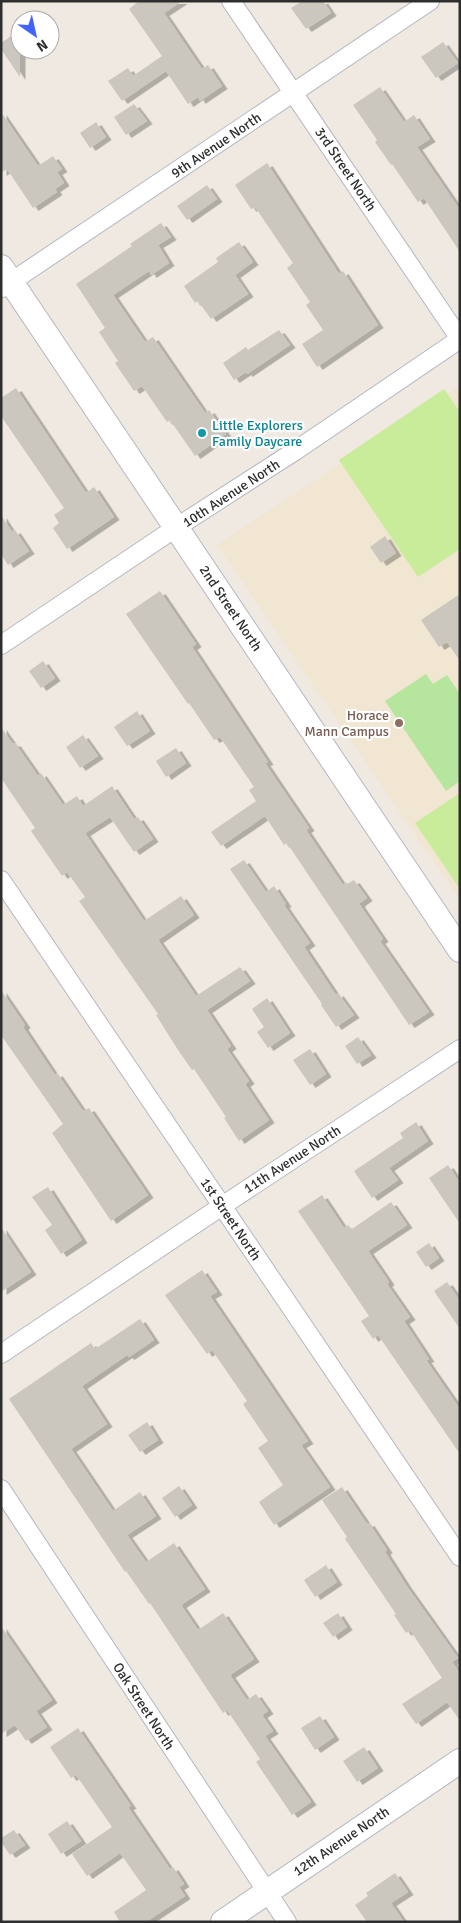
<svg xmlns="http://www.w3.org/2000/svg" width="461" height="1923" viewBox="0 0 461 1923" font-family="Signika,sans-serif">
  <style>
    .education { fill: #f0e6d1 }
    .green { fill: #b6e59e }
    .pitch { fill: #c9ec9a }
    .building { fill: #cbc7bf; filter: url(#shadow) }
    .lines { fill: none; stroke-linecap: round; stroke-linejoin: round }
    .street-casing { stroke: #b4b7c1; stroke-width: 20 }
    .secondary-casing { stroke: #b4b7c1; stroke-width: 26 }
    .street { stroke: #fff; stroke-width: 18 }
    .secondary { stroke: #fff; stroke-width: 24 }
    .culture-dot { fill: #0f9aa8; stroke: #fff; stroke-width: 2 }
    .education-dot { fill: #8d6e63; stroke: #fff; stroke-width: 2 }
    .labels { text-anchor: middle; stroke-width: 4.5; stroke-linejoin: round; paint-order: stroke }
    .street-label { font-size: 14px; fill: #2e2e2e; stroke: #fff }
    .culture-label { font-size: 14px; fill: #0d838f; stroke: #fff; text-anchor: start }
    .education-label { font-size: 14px; fill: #785e54; stroke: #fff; text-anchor: end }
  </style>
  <defs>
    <filter id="shadow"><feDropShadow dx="5.5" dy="3" stdDeviation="0" flood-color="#0004"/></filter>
  </defs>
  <rect width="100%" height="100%" fill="#efe9e1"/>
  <!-- education -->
  <path class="education" d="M460,385V900L217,545Z"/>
  <!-- green -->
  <path class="green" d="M426,674L433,684L447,675L460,694V781L446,791L385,701Z"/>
  <!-- pitch -->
  <g class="pitch">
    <path d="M444,389L460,412V549L418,577L339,460Z"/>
    <path d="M460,793V889L415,823Z"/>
  </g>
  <!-- building -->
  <g class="building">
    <path d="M139,1H182L164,13L202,69L208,65L222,86L200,101L198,97L188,104L166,71L122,101L108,81L128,68L133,76L162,56L129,9Z"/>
    <path d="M302,1H323L331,13L306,29L291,8Z"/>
    <path d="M20,30V77L1,49V43Z"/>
    <path d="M443,42L458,63L436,78L421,57Z"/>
    <path d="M380,87L404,122L414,115L430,139L417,147L460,210V252L424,198L418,202L392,164L391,165L375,142L377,140L353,105Z"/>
    <path d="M134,104L147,121L126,135L114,117Z"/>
    <path d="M1,112L38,166L53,156L62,169L57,172L64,183L55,189L57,192L33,208L7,169L1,173Z"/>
    <path d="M96,122L106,137L90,148L80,133Z"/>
    <path d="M267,163L339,274L343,271L378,325L317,367L302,344L323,330L306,305L310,302L287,268L293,263L255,207L251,209L235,185Z"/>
    <path d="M207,185L217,199L187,220L177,206Z"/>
    <path d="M161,223L171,237L158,245L169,263L151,275L149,271L113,295L145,342L153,337L205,413L209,410L226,434L195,456L170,420L167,422L142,386L134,391L115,363L118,361L99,332L105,328L76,284L132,246L130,244Z"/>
    <path d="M239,242L253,262L235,275L248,294L211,319L198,301L195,303L184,286L218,262L216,258Z"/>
    <path d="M279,330L290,345L247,374L246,372L234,380L223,363L246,347L248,350Z"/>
    <path d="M16,388L86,493L94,487L114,517L67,549L53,528L59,523L54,515L64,508L1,416V398Z"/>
    <path d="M1,515L12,532L15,530L29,551L8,565L1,554Z"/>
    <path d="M385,536L396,553L381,563L370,547Z"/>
    <path d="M160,591L196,644L192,647L268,762L265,763L309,828L306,830L343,885L346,882L347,884L354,880L367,898L360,903V905L383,939L380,941L429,1012L409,1025L287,843L284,845L265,816L221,846L211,832L256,801L249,790L254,787L220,737L214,740L189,703L188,704L126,614Z"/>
    <path d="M460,594V661L447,642L439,647L421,620Z"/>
    <path d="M43,661L55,678L41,688L29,671Z"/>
    <path d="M137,711L150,731L127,746L114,727Z"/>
    <path d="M1,727L13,744L15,743L38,776L41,773L63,805L77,796L83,806L112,786L134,819L138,817L153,839L134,852L110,817L85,833L144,921L181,896L194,915L158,940L196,996L240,967L250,981L207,1010L231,1046L227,1049L249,1081L245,1084L269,1120L239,1141L224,1118L226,1117L194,1069L192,1070L178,1050L156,1015L158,1014L79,901L85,897L67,872L62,876L31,831L35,828L1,778Z"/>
    <path d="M83,735L98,756L80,768L66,747Z"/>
    <path d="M176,748L186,763L166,777L156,761Z"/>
    <path d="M244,860L266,892L274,886L286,904L284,905L310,943L304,947L336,995L338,993L354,1015L336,1027L321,1005L322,1004L230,869Z"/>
    <path d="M1,990L25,1025L23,1027L55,1075L57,1073L83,1111L89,1108L148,1195L111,1221L52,1133L63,1124L1,1035Z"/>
    <path d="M267,998L290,1033L268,1048L257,1032L264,1027L252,1009Z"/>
    <path d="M358,1037L371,1055L357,1064L345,1046Z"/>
    <path d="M310,1049L326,1074L310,1085L293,1060Z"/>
    <path d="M416,1122L428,1141L389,1168L398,1180L372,1198L354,1171L403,1138L400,1133Z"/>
    <path d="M448,1165L460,1183V1224L429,1178Z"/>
    <path d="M48,1187L82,1240L61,1254L45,1230L52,1225L32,1197Z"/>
    <path d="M322,1195L344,1228L348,1225L352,1229L391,1202L407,1225L368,1251L389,1282L387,1284L410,1317L404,1321L429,1359L426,1360L460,1409V1454L378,1335L373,1339L361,1321L369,1316L298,1211Z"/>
    <path d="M1,1227L31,1272L1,1292Z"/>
    <path d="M429,1243L439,1258L426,1267L416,1252Z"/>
    <path d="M202,1270L217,1292L210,1296L308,1441L301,1445L330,1487L274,1525L259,1502L283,1485L258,1448L268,1441L243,1404L247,1401L212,1350L207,1354L165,1295Z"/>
    <path d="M447,1282L460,1301V1329L434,1291Z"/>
    <path d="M140,1319L154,1340L129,1357L127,1355L82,1386L107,1424L71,1449L113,1511L140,1492L156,1516L127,1535L146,1562L174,1543L205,1589L181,1605L198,1630L223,1613L254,1659L230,1675L247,1700L256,1694L268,1711L262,1715L273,1731L265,1736L311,1802L292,1815L256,1762L260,1759L227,1710L223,1713L150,1603L149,1604L126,1571L125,1572L9,1399L91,1343L95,1349Z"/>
    <path d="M147,1422L158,1440L140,1452L128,1435Z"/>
    <path d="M179,1486L192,1505L175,1517L162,1498Z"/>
    <path d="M342,1487L367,1524L369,1523L387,1550L385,1552L406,1585L458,1658L452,1662L460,1673V1721L447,1702L416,1724L402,1704L442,1678L410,1630L406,1633L394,1615L396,1614L345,1539L347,1537L322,1500Z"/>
    <path d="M326,1565L337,1582L315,1597L304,1580Z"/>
    <path d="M338,1613L347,1627L333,1637L323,1623Z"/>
    <path d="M1,1626L52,1700L36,1711L47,1727L26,1741L15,1725L1,1734Z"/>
    <path d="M320,1716L334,1737L315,1750L301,1728Z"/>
    <path d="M78,1728L131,1806L128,1807L170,1869L173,1867L184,1884L179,1887L185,1896L146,1922H120L114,1912L146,1890L120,1853L87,1876L72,1854L112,1827L76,1775L71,1778L50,1747Z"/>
    <path d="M364,1747L378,1768L357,1782L343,1761Z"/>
    <path d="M67,1821L81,1841L61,1854L48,1834Z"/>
    <path d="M14,1830L25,1845L10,1855L1,1842V1838Z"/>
    <path d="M395,1873L408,1892L391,1903L404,1922H367L355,1905L368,1896L366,1893Z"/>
  </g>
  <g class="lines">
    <!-- street casing -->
    <g class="street-casing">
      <g id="street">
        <path d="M231,1L460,339"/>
        <path d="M2,288L430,1"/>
        <path d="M1,645L177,527L295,451L460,339"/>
        <path d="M1,880L460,1557"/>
        <path d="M1,1354L222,1206L460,1049"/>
        <path d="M1,1489L287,1922"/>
      </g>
    </g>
    <!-- secondary casing -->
    <g class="secondary-casing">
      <g id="secondary">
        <path d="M1,267L460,950"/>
        <path d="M223,1922L460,1761"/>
      </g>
    </g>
    <!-- street -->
    <use href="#street" class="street"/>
    <!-- secondary -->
    <use href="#secondary" class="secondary"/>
  </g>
  <!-- markers -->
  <circle class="culture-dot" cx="202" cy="433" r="5"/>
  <circle class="education-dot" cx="399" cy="723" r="5"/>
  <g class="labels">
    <!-- street labels -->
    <g class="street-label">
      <text transform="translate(216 145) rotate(-34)" y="5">9th Avenue North</text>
      <text transform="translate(346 169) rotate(56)" y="5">3rd Street North</text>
      <text transform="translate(231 493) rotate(-33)" y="5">10th Avenue North</text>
      <text transform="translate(231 608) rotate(56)" y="5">2nd Street North</text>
      <text transform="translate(292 1159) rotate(-33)" y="5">11th Avenue North</text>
      <text transform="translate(231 1219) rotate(56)" y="5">1st Street North</text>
      <text transform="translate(144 1706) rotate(57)" y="5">Oak Street North</text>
      <text transform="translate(341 1841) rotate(-34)" y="5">12th Avenue North</text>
    </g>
    <!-- culture labels -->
    <g class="culture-label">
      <text x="212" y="430">Little Explorers<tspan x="212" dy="16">Family Daycare</tspan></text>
    </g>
    <!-- education labels -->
    <g class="education-label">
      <text x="389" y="720">Horace<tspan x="389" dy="16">Mann Campus</tspan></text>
    </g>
  </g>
  <!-- border -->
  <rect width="461" height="1923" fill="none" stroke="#2e2e2e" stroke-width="5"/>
  <!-- north arrow -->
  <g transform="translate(35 35) rotate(146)"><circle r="24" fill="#ffffff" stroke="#ababab"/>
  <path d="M0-4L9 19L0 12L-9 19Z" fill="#4264fb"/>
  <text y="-8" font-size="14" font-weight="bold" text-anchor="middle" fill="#2e2e2e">N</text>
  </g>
</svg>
